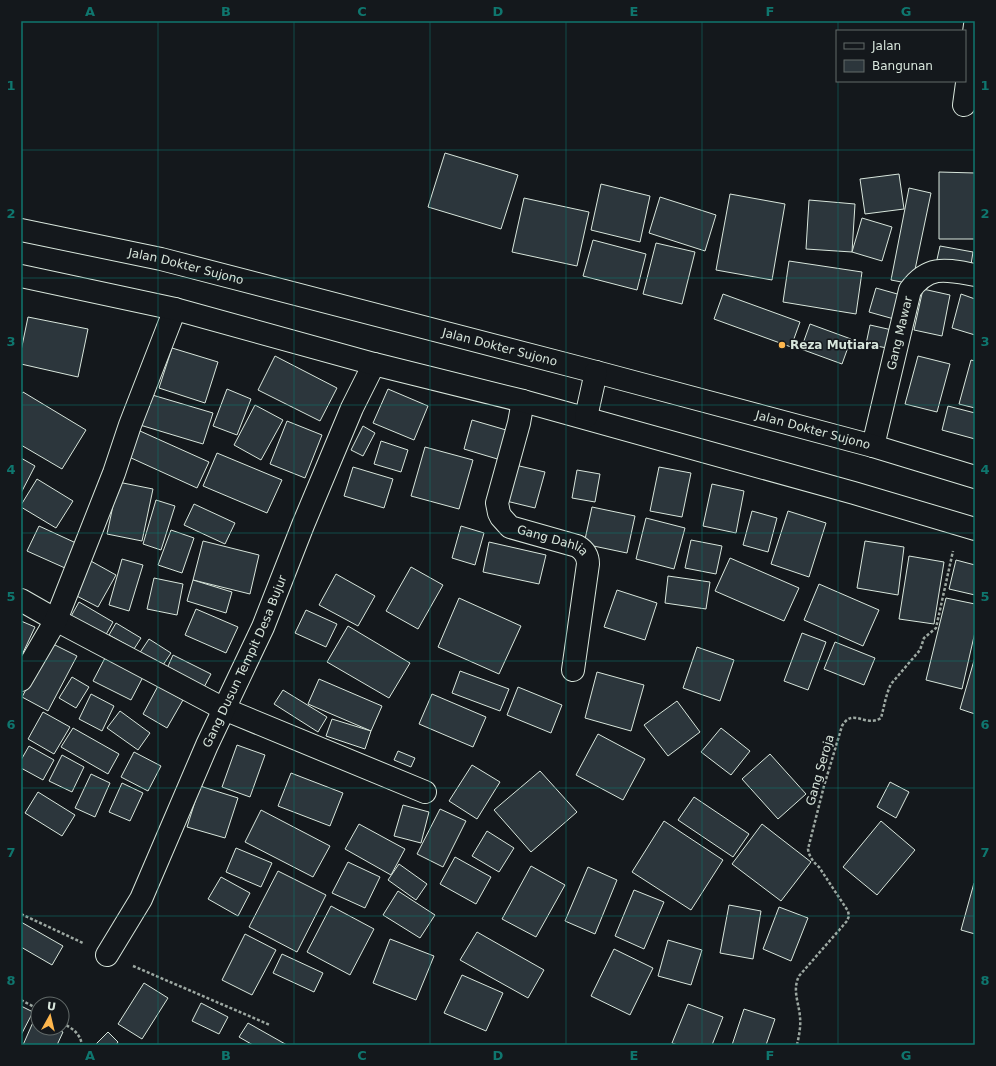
<svg xmlns="http://www.w3.org/2000/svg" width="996" height="1066" viewBox="0 0 996 1066" font-family="'DejaVu Sans',sans-serif">
  <style>
    .building { fill: #2c363c; stroke: #d8e6dc }
    .lines { fill: none; stroke-linecap: round; stroke-linejoin: round }
    .minor-casing { stroke: #d8e6dc; stroke-width: 24 }
    .highway-casing { stroke: #d8e6dc; stroke-width: 24 }
    .path { stroke: #9da8a2; stroke-width: 2.5; stroke-dasharray: 3 2; stroke-linecap: butt }
    .minor { stroke: #14181c; stroke-width: 22 }
    .highway { stroke: #14181c; stroke-width: 22 }
    .grid { fill: none; stroke: #0f766e; stroke-width: 1; stroke-opacity: 0.55 }
    .poi-dot { fill: #ffb74d; stroke: #14181c; stroke-width: 1.5 }
    .labels { text-anchor: middle; stroke-width: 3; stroke-linejoin: round; paint-order: stroke }
    .street-label { font-size: 12px; fill: #d8e6dc; stroke: #14181c }
    .poi-label { font-size: 12px; font-weight: bold; fill: #d8e6dc; stroke: #14181c; text-anchor: start }
    .neatline { fill: none; stroke: #0f766e; stroke-width: 1.5 }
    .grid-label { font-size: 13px; text-anchor: middle; font-weight: bold; fill: #0f766e }
  </style>
  <rect width="100%" height="100%" fill="#14181c"/>
  <!-- building -->
  <g class="building">
    <path d="M445,153L518,175L501,229L428,207Z"/>
    <path d="M939,172L975,173V239H939Z"/>
    <path d="M899,174L904,209L865,214L860,179Z"/>
    <path d="M601,184L650,196L640,242L591,230Z"/>
    <path d="M909,188L931,193L912,284L891,280Z"/>
    <path d="M730,194L785,204L772,280L716,270Z"/>
    <path d="M660,197L716,215L705,251L649,233Z"/>
    <path d="M524,198L589,212L577,266L512,252Z"/>
    <path d="M809,200L855,204L852,252L806,249Z"/>
    <path d="M862,218L892,227L882,261L852,252Z"/>
    <path d="M593,240L646,254L637,290L583,276Z"/>
    <path d="M656,243L695,252L682,304L643,294Z"/>
    <path d="M940,246L973,252L970,271L936,264Z"/>
    <path d="M789,261L862,272L856,314L783,302Z"/>
    <path d="M876,288L901,295L894,319L869,312Z"/>
    <path d="M923,289L950,295L942,336L914,330Z"/>
    <path d="M723,294L800,322L791,347L714,319Z"/>
    <path d="M961,294L975,299V335L952,328Z"/>
    <path d="M28,317L88,329L78,377L21,364V351Z"/>
    <path d="M810,324L851,339L842,364L801,349Z"/>
    <path d="M870,325L892,330L887,348L866,344Z"/>
    <path d="M172,348L218,362L205,403L159,388Z"/>
    <path d="M275,356L337,388L320,421L258,390Z"/>
    <path d="M918,356L950,364L937,412L905,404Z"/>
    <path d="M971,360L975,361V408L959,404Z"/>
    <path d="M227,389L251,399L237,435L213,426Z"/>
    <path d="M388,389L428,406L414,440L373,423Z"/>
    <path d="M23,392L86,430L62,469L21,445V395Z"/>
    <path d="M149,394L213,413L203,444L140,425Z"/>
    <path d="M255,405L283,420L261,460L234,445Z"/>
    <path d="M948,406L975,413V439L942,430Z"/>
    <path d="M472,420L513,432L504,461L464,449Z"/>
    <path d="M287,421L322,435L305,478L270,464Z"/>
    <path d="M363,426L375,433L363,456L351,450Z"/>
    <path d="M140,431L209,462L197,488L129,457Z"/>
    <path d="M381,441L408,450L401,472L374,464Z"/>
    <path d="M425,447L473,460L459,509L411,496Z"/>
    <path d="M217,453L282,480L267,513L203,486Z"/>
    <path d="M21,458L35,466L21,493Z"/>
    <path d="M511,464L545,472L535,508L502,500Z"/>
    <path d="M353,467L393,479L384,508L344,496Z"/>
    <path d="M659,467L691,473L682,517L650,511Z"/>
    <path d="M577,470L600,474L595,502L572,498Z"/>
    <path d="M37,479L73,501L56,528L21,507V505Z"/>
    <path d="M118,482L153,489L142,541L107,534Z"/>
    <path d="M712,484L744,491L736,533L703,526Z"/>
    <path d="M156,500L175,506L161,550L143,544Z"/>
    <path d="M194,504L235,523L225,544L184,525Z"/>
    <path d="M592,507L635,516L627,553L584,544Z"/>
    <path d="M752,511L777,518L768,552L743,545Z"/>
    <path d="M788,511L826,523L809,577L771,564Z"/>
    <path d="M646,518L685,528L674,569L636,559Z"/>
    <path d="M39,526L76,543L65,568L27,551Z"/>
    <path d="M461,526L484,533L475,565L452,558Z"/>
    <path d="M171,530L194,538L182,573L158,565Z"/>
    <path d="M691,540L722,546L716,574L685,568Z"/>
    <path d="M203,541L259,555L250,594L193,580Z"/>
    <path d="M865,541L904,547L898,595L857,588Z"/>
    <path d="M489,542L546,555L539,584L483,572Z"/>
    <path d="M909,556L944,562L934,624L899,619Z"/>
    <path d="M730,558L799,588L784,621L715,591Z"/>
    <path d="M122,559L143,565L129,611L109,605Z"/>
    <path d="M89,560L116,575L98,607L71,593Z"/>
    <path d="M956,560L975,565V595L949,589Z"/>
    <path d="M411,567L443,585L418,629L386,611Z"/>
    <path d="M336,574L375,596L358,626L319,605Z"/>
    <path d="M668,576L710,582L706,609L665,603Z"/>
    <path d="M154,578L183,584L177,615L147,609Z"/>
    <path d="M193,580L232,592L226,613L187,601Z"/>
    <path d="M819,584L879,610L863,646L804,620Z"/>
    <path d="M617,590L657,603L645,640L604,627Z"/>
    <path d="M459,598L521,626L499,674L438,647Z"/>
    <path d="M946,598L975,604V632L962,689L926,680Z"/>
    <path d="M79,602L113,622L103,640L69,620Z"/>
    <path d="M196,609L238,627L226,653L185,635Z"/>
    <path d="M306,610L337,624L326,647L295,633Z"/>
    <path d="M21,621L35,627L21,657Z"/>
    <path d="M116,623L141,638L134,649L109,635Z"/>
    <path d="M348,626L410,663L389,698L327,662Z"/>
    <path d="M802,633L826,642L808,690L784,681Z"/>
    <path d="M149,639L171,653L161,668L139,654Z"/>
    <path d="M835,642L875,658L864,685L824,669Z"/>
    <path d="M51,643L77,656L48,711L22,697Z"/>
    <path d="M697,647L734,660L720,701L683,688Z"/>
    <path d="M173,655L211,674L202,691L165,673Z"/>
    <path d="M975,657V714L960,709Z"/>
    <path d="M105,658L143,677L131,700L93,681Z"/>
    <path d="M460,671L509,689L500,711L452,693Z"/>
    <path d="M597,672L644,685L631,731L585,718Z"/>
    <path d="M72,677L89,687L76,708L59,698Z"/>
    <path d="M319,679L382,706L371,731L308,704Z"/>
    <path d="M158,686L183,700L167,728L143,714Z"/>
    <path d="M518,687L562,705L551,733L507,715Z"/>
    <path d="M283,690L327,717L318,732L274,704Z"/>
    <path d="M91,694L114,706L102,731L79,719Z"/>
    <path d="M432,694L486,717L473,747L419,724Z"/>
    <path d="M677,701L700,732L668,756L644,725Z"/>
    <path d="M120,711L150,733L138,750L107,728Z"/>
    <path d="M43,712L70,727L54,754L28,739Z"/>
    <path d="M332,719L371,731L365,749L326,736Z"/>
    <path d="M73,728L119,754L108,774L61,747Z"/>
    <path d="M721,728L750,751L731,775L701,752Z"/>
    <path d="M598,734L645,759L623,800L576,775Z"/>
    <path d="M237,745L265,755L250,797L222,787Z"/>
    <path d="M29,746L54,760L43,780L21,768V760Z"/>
    <path d="M398,751L415,758L411,767L394,760Z"/>
    <path d="M134,752L161,766L148,791L121,777Z"/>
    <path d="M770,754L806,794L778,819L742,779Z"/>
    <path d="M62,755L84,767L72,792L49,781Z"/>
    <path d="M472,765L500,782L477,819L449,801Z"/>
    <path d="M540,771L577,812L531,852L494,810Z"/>
    <path d="M291,773L343,793L330,826L278,806Z"/>
    <path d="M91,774L110,783L95,817L75,808Z"/>
    <path d="M890,782L909,792L896,818L877,807Z"/>
    <path d="M122,783L143,793L130,821L109,812Z"/>
    <path d="M200,786L238,798L225,838L187,827Z"/>
    <path d="M38,792L75,815L62,836L25,813Z"/>
    <path d="M694,797L749,834L733,857L678,820Z"/>
    <path d="M403,805L429,812L421,843L394,836Z"/>
    <path d="M440,809L466,821L443,867L417,854Z"/>
    <path d="M261,810L330,846L313,877L245,842Z"/>
    <path d="M664,821L723,860L691,910L632,872Z"/>
    <path d="M881,821L915,850L877,895L843,867Z"/>
    <path d="M359,824L405,849L391,875L345,849Z"/>
    <path d="M762,824L811,862L781,901L732,864Z"/>
    <path d="M487,831L514,848L499,872L472,856Z"/>
    <path d="M236,848L272,863L261,887L226,872Z"/>
    <path d="M455,857L491,877L476,904L440,884Z"/>
    <path d="M348,862L380,877L365,908L332,893Z"/>
    <path d="M399,864L427,884L416,900L388,880Z"/>
    <path d="M531,866L565,885L536,937L502,919Z"/>
    <path d="M588,867L617,880L595,934L565,921Z"/>
    <path d="M278,871L326,895L297,952L249,927Z"/>
    <path d="M221,877L250,893L238,916L208,899Z"/>
    <path d="M974,883H975V934L961,930Z"/>
    <path d="M634,890L664,902L644,949L615,936Z"/>
    <path d="M398,891L435,915L420,938L383,915Z"/>
    <path d="M729,905L761,911L753,959L720,953Z"/>
    <path d="M331,906L374,929L350,975L307,952Z"/>
    <path d="M779,907L808,918L791,961L763,949Z"/>
    <path d="M21,922L63,946L52,965L21,947Z"/>
    <path d="M477,932L544,970L528,998L460,960Z"/>
    <path d="M245,934L276,950L252,995L222,980Z"/>
    <path d="M390,939L434,956L416,1000L373,983Z"/>
    <path d="M668,940L702,950L691,985L658,976Z"/>
    <path d="M614,949L653,968L630,1015L591,996Z"/>
    <path d="M282,954L323,973L314,992L273,973Z"/>
    <path d="M462,975L503,993L486,1031L444,1013Z"/>
    <path d="M144,983L168,998L142,1039L118,1024Z"/>
    <path d="M201,1003L228,1017L219,1034L192,1021Z"/>
    <path d="M688,1004L723,1017L712,1045H678L672,1043Z"/>
    <path d="M21,1006L33,1012L21,1035Z"/>
    <path d="M744,1009L775,1019L766,1045H732Z"/>
    <path d="M34,1020L38,1022V1028H52L63,1032L57,1045H23Z"/>
    <path d="M248,1023L287,1045H253L239,1037Z"/>
    <path d="M108,1032L118,1042L116,1045H95Z"/>
  </g>
  <g class="lines">
    <!-- minor casing -->
    <g class="minor-casing">
      <g id="minor">
        <path d="M964,105L975,25"/>
        <path id="s1" d="M523,401L519,423L497,503L499,513L501,517L510,527L577,546C584,550 588,556 588,564L573,670"/>
        <path id="s2" d="M873,446L910,290C929,264 947,270 975,275"/>
        <path d="M21,600L56,620L224,709L425,792"/>
        <path d="M21,680L56,620L114,473L130,425L175,309"/>
        <path id="s3" d="M107,955L141,899L207,745L263,627L303,525L352,408L374,364"/>
      </g>
    </g>
    <!-- highway casing -->
    <g class="highway-casing">
      <g id="highway">
        <path id="s4" d="M21,230L161,259L596,372L873,446L975,477"/>
        <path d="M21,276L175,309L374,364L523,401L854,493L975,529"/>
        <path d="M586,417L596,372"/>
      </g>
    </g>
    <!-- path -->
    <g class="path">
      <path d="M21,914L83,943"/>
      <path d="M133,966L270,1025"/>
      <path d="M21,1000L38,1009"/>
      <path d="M62,1023C72,1028 80,1033 82,1045"/>
      <path d="M797,1045C799,1036 801,1026 800,1017C799,1003 792,990 799,976L847,921L849,916L848,911L819,867C813,862 809,856 808,849L824,786L842,726C853,707 865,728 881,718C884,707 886,694 891,684L920,650L924,638L936,628L953,551"/>
    </g>
    <!-- minor -->
    <use href="#minor" class="minor"/>
    <!-- highway -->
    <use href="#highway" class="highway"/>
  </g>
  <!-- grid -->
  <path class="grid" d="M158,21V1045M294,21V1045M430,21V1045M566,21V1045M702,21V1045M838,21V31M838,81V1045M21,150H975M21,278H975M21,405H975M21,533H975M21,661H975M21,788H975M21,916H975"/>
  <!-- markers -->
  <circle class="poi-dot" cx="782" cy="345" r="4"/>
  <g class="labels">
    <!-- street labels -->
    <g class="street-label">
      <text dy="4" stroke="none"><textPath href="#s4" startOffset="169">Jalan Dokter Sujono</textPath></text>
      <text dy="4" stroke="none"><textPath href="#s2" startOffset="116">Gang Mawar</textPath></text>
      <text dy="4" stroke="none"><textPath href="#s4" startOffset="493">Jalan Dokter Sujono</textPath></text>
      <text dy="4" stroke="none"><textPath href="#s4" startOffset="817">Jalan Dokter Sujono</textPath></text>
      <text dy="4" stroke="none"><textPath href="#s1" startOffset="178">Gang Dahlia</textPath></text>
      <text dy="4" stroke="none"><textPath href="#s3" startOffset="325">Gang Dusun Tempit Desa Bujur</textPath></text>
      <text transform="translate(820 770) rotate(-74)" y="4">Gang Seroja</text>
    </g>
    <!-- poi labels -->
    <g class="poi-label">
      <text x="790" y="349">Reza Mutiara</text>
    </g>
  </g>
  <!-- border -->
  <rect width="996" height="1066" fill="none" stroke="#14181c" stroke-width="44"/>
  <!-- legend -->
  <rect x="836" y="30" width="130" height="52" fill="#14181c" stroke="#626a69"/>
  <rect x="844" y="43" width="20" height="6" fill="#14181c" stroke="#626a69"/>
  <text x="872" y="50" font-size="12" fill="#d8e6dc">Jalan</text>
  <rect x="844" y="60" width="20" height="12" fill="#2c363c" stroke="#626a69"/>
  <text x="872" y="70" font-size="12" fill="#d8e6dc">Bangunan</text>
  <!-- north arrow -->
  <g transform="translate(50 1016) rotate(8)"><circle r="19" fill="#14181c" stroke="#626a69"/>
  <path d="M0-3L7 15L0 10L-7 15Z" fill="#ffb74d"/>
  <text y="-6" font-size="11" font-weight="bold" text-anchor="middle" fill="#d8e6dc">U</text>
  </g>
  <rect x="22" y="22" width="952" height="1022" class="neatline"/>
  <g class="grid-label">
    <text x="90" y="16">A</text>
    <text x="226" y="16">B</text>
    <text x="362" y="16">C</text>
    <text x="498" y="16">D</text>
    <text x="634" y="16">E</text>
    <text x="770" y="16">F</text>
    <text x="906" y="16">G</text>
    <text x="11" y="90">1</text>
    <text x="985" y="90">1</text>
    <text x="11" y="218">2</text>
    <text x="985" y="218">2</text>
    <text x="11" y="346">3</text>
    <text x="985" y="346">3</text>
    <text x="11" y="474">4</text>
    <text x="985" y="474">4</text>
    <text x="11" y="601">5</text>
    <text x="985" y="601">5</text>
    <text x="11" y="729">6</text>
    <text x="985" y="729">6</text>
    <text x="11" y="857">7</text>
    <text x="985" y="857">7</text>
    <text x="11" y="985">8</text>
    <text x="985" y="985">8</text>
    <text x="90" y="1060">A</text>
    <text x="226" y="1060">B</text>
    <text x="362" y="1060">C</text>
    <text x="498" y="1060">D</text>
    <text x="634" y="1060">E</text>
    <text x="770" y="1060">F</text>
    <text x="906" y="1060">G</text>
  </g>
</svg>
